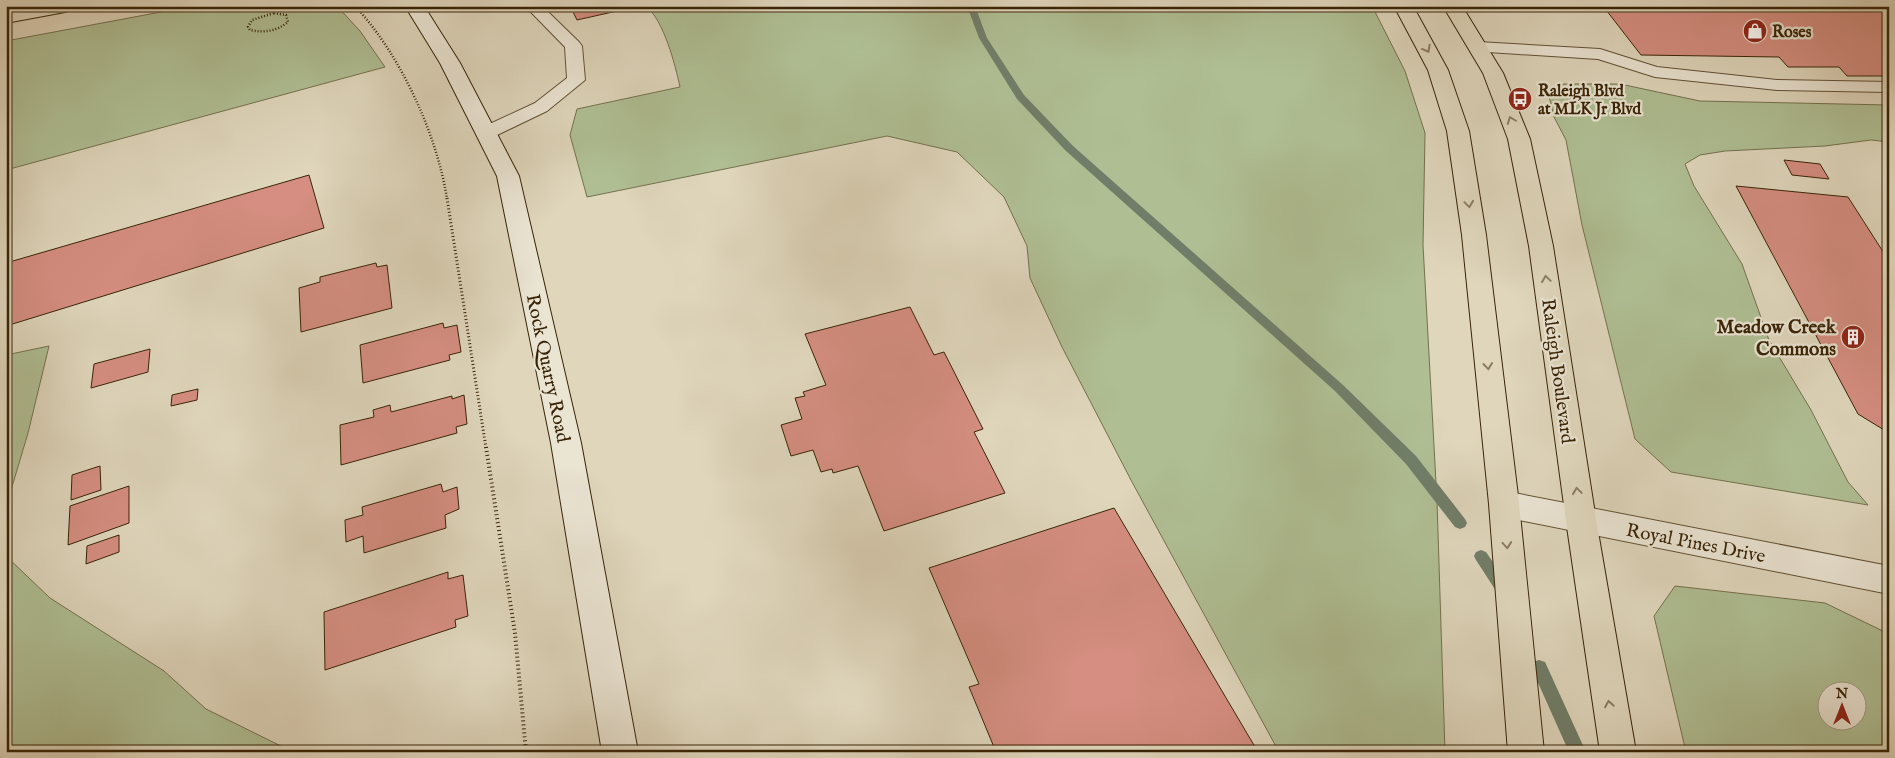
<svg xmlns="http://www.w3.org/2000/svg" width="1895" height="758" viewBox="0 0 1895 758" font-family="'IM FELL English',serif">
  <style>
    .green { fill: #afbe93; stroke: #74714d; fill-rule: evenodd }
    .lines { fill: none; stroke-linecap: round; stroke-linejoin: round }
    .stream { fill: #707e69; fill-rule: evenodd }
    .building { fill: #d58e81; stroke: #392407 }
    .service-casing { stroke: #625034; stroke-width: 2 }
    .minor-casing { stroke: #625034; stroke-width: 2 }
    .secondary-casing { stroke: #392407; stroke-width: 2 }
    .primary-casing { stroke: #392407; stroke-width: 2 }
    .path-far2 { stroke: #392407; stroke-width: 2.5; stroke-dasharray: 1 2; stroke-linecap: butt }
    .path-far1 { stroke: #392407; stroke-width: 3; stroke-dasharray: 1 2.5; stroke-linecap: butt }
    .path { stroke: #392407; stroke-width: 4; stroke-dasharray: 1 3; stroke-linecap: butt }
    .service { fill: #eae4d3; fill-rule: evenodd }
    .minor { fill: #eae4d3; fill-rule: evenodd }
    .secondary { fill: #eae4d3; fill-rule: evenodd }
    .primary { fill: #dfd6bc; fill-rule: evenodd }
    .oneway { stroke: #8c7d62 }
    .labels { text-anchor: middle; stroke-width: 4.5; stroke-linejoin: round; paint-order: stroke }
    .far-poi-label { font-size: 16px; font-weight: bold; fill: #392407; stroke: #eae4d3; text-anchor: start }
    .poi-label { font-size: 19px; font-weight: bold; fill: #392407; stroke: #eae4d3; text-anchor: end }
    .street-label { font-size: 19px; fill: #392407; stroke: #eae4d3 }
  </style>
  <rect width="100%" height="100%" fill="#dfd6bc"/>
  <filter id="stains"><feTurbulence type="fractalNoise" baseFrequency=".004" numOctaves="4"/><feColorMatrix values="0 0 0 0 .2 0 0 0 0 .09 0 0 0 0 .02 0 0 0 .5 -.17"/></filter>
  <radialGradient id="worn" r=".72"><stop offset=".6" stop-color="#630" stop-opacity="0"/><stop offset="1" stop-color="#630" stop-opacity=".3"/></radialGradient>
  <!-- green -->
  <g class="green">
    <path d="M193,6H337L360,31L385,67L6,170V41Z"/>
    <path d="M646,6H1372L1405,71L1425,133L1423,245L1437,501L1445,752H1279L1132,482L1062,347L1030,278L1027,246L1004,197L957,152L887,136L587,197L570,135L577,109L680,87C675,64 664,21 646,6Z"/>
    <path d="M1563,84H1620L1700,101L1889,105V142L1871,140L1825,146L1725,151L1700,155L1685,164L1694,186L1742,264L1769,340L1811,410L1848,482L1868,505L1671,472L1635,439L1582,225L1566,140L1554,117L1549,96Z"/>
    <path d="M49,346L28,433L6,507V355Z"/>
    <path d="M6,556L50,598L164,671L206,709L293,752H6Z"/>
    <path d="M1675,586L1825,603L1889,634V752H1686L1654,616ZM1858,690V720H1828V690Z"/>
  </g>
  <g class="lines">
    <!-- stream -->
    <g class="stream">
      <path d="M967,6H975L987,38L1024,95L1073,146L1343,385L1416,456L1465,519L1467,523L1465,527L1460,529L1455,527L1406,464L1335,391L1065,150L1017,99L979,38Z"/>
      <path d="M1481,550L1486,552L1508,584L1510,589L1508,594L1503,595L1498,594L1476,560L1474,556L1476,552Z"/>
      <path d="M1539,660L1545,662L1586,752H1569L1531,667L1533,662Z"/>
    </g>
  </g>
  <!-- building -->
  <g class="building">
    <path d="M570,6H624L626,9L577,20Z"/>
    <path d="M1603,6H1889V76H1847L1839,67H1788L1779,57L1641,55Z"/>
    <path d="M1784,160L1820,164L1829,179L1792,175Z"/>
    <path d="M309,175L324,228L6,326V263Z"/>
    <path d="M1736,186L1848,197L1889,261V433L1858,414Z"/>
    <path d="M376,263L377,267L387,265L392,308L301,332L299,288L320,282V277Z"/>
    <path d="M910,307L934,355L944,352L983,429L974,432L1005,493L884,531L858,466L833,473L832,469L821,472L813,450L791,456L781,425L802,419L795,398L805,396L803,392L826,385L805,334Z"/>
    <path d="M443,323L444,328L457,325L461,352L449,355L450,360L363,383L360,345Z"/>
    <path d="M150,349L148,372L91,388L94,364Z"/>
    <path d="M198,389L197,400L171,406L172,395Z"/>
    <path d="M464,395L467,424L456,427L457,433L341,465L340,425L374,417L373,410L390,405L391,412L452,396V399Z"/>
    <path d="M100,466L101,490L71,500L72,475Z"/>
    <path d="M441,484L443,492L457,487L459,509L445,515L446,528L364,553L363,536L346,542L345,520L363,515L362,507Z"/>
    <path d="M129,486V523L68,545L70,506Z"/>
    <path d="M1114,508L1258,752H996L969,687L979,684L929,568Z"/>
    <path d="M119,535V552L86,564L87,546Z"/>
    <path d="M448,572V579L463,575L468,616L455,620L456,627L325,670L324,612Z"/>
  </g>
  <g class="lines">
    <!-- service casing -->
    <g class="service-casing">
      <g id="service">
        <path d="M525,6H542L579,42L582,46L585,80L547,111L493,137L486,139L479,137L477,133L479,129L535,103L567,78L565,47Z"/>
        <path d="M1478,42L1600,49L1657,67L1777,80L1889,82V92L1777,90L1655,77L1598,59L1472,51L1469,47L1472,43Z"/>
      </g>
    </g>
    <!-- minor casing -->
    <g class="minor-casing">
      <path id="minor" d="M1504,491L1889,566V594L1504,517L1493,513L1489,504L1493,495Z"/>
    </g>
    <!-- secondary casing -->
    <g class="secondary-casing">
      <path id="secondary" d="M405,6H424L460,63L519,176L581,443L638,752H602L551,443L497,176L440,63Z"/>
    </g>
    <!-- primary casing -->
    <g class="primary-casing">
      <g id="primary">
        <path d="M33,6H74L72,10L65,12L6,23V11Z"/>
        <path d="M1394,6H1413L1448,70L1469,131L1486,235L1519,504L1544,752H1508L1489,504L1462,235L1447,131L1428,70Z"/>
        <path d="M1443,6H1462L1503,73L1530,139L1553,246L1596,520L1636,752H1600L1566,520L1529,246L1508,139L1483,73Z"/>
      </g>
    </g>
    <!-- path-far2 -->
    <g class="path-far2">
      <path d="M355,6C400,54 437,134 447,199"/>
      <path d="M274,13L286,15L288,22C277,31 264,33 250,30L248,27L252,20Z"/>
    </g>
    <!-- path-far1 -->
    <path class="path-far1" d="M447,198L486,448"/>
    <!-- path -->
    <path class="path" d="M486,447L515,633L526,752"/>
    <!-- service -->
    <use href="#service" class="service"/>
    <!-- minor -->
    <use href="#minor" class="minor"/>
    <!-- secondary -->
    <use href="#secondary" class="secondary"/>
    <!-- primary -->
    <use href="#primary" class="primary"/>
  </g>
  <!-- one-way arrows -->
  <defs><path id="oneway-chevron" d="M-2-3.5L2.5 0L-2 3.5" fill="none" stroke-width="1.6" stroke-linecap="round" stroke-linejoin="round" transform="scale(1.25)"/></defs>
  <g class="oneway">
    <use href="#oneway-chevron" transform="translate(1427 49) rotate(61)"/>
    <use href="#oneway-chevron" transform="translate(1511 120) rotate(-111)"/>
    <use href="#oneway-chevron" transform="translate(1469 204) rotate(82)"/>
    <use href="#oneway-chevron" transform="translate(1546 279) rotate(-98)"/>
    <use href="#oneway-chevron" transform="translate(1488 366) rotate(84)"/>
    <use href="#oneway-chevron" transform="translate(1577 491) rotate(-98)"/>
    <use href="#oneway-chevron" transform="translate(1507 545) rotate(85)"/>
    <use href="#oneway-chevron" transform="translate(1609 704) rotate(-99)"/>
  </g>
  <!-- icons -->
  <defs>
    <g id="shop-disc" transform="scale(1.25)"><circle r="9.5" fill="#8f2418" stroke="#eae4d3"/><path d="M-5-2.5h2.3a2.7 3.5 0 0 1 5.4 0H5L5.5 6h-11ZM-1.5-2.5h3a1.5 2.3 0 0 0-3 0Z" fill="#fff"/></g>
    <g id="bus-disc" transform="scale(1.25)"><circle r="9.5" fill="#8f2418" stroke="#eae4d3"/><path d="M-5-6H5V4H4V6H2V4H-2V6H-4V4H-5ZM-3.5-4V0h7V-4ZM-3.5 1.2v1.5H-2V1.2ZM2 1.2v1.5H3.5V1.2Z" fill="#fff"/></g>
    <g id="building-disc" transform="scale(1.25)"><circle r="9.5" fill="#8f2418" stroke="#eae4d3"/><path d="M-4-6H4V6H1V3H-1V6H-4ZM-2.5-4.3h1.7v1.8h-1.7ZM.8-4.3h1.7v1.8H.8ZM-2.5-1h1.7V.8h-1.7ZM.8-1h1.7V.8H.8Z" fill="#fff"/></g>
  </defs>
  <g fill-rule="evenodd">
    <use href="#shop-disc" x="1755" y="31"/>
    <use href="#bus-disc" x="1520" y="99"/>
    <use href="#building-disc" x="1853" y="337"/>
  </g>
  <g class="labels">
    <!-- far-poi labels -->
    <g class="far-poi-label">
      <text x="1772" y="37">Roses</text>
      <text x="1538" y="96">Raleigh Blvd<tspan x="1538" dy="18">at MLK Jr Blvd</tspan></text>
    </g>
    <!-- poi labels -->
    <g class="poi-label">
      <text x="1836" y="333">Meadow Creek<tspan x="1836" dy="22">Commons</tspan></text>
    </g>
    <!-- street labels -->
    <g class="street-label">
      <text transform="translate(549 368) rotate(78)" y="7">Rock Quarry Road</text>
      <text transform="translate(1559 371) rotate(82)" y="7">Raleigh Boulevard</text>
      <text transform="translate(1696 542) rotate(11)" y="7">Royal Pines Drive</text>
    </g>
  </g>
  <!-- margin -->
  <rect width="1895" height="758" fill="none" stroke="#dfd6bc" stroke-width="25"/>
  <rect x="8" y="8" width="1880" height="743" fill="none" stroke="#392407" stroke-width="2.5"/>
  <rect x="12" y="12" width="1870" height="733" fill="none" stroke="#392407"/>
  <!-- north arrow -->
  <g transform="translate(1842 706)"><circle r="24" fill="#eae4d3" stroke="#a39781"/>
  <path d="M0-4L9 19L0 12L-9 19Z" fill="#8f2418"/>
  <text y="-8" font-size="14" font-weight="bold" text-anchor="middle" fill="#392407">N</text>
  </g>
  <rect width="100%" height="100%" filter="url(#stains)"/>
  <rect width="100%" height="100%" fill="url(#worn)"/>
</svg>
